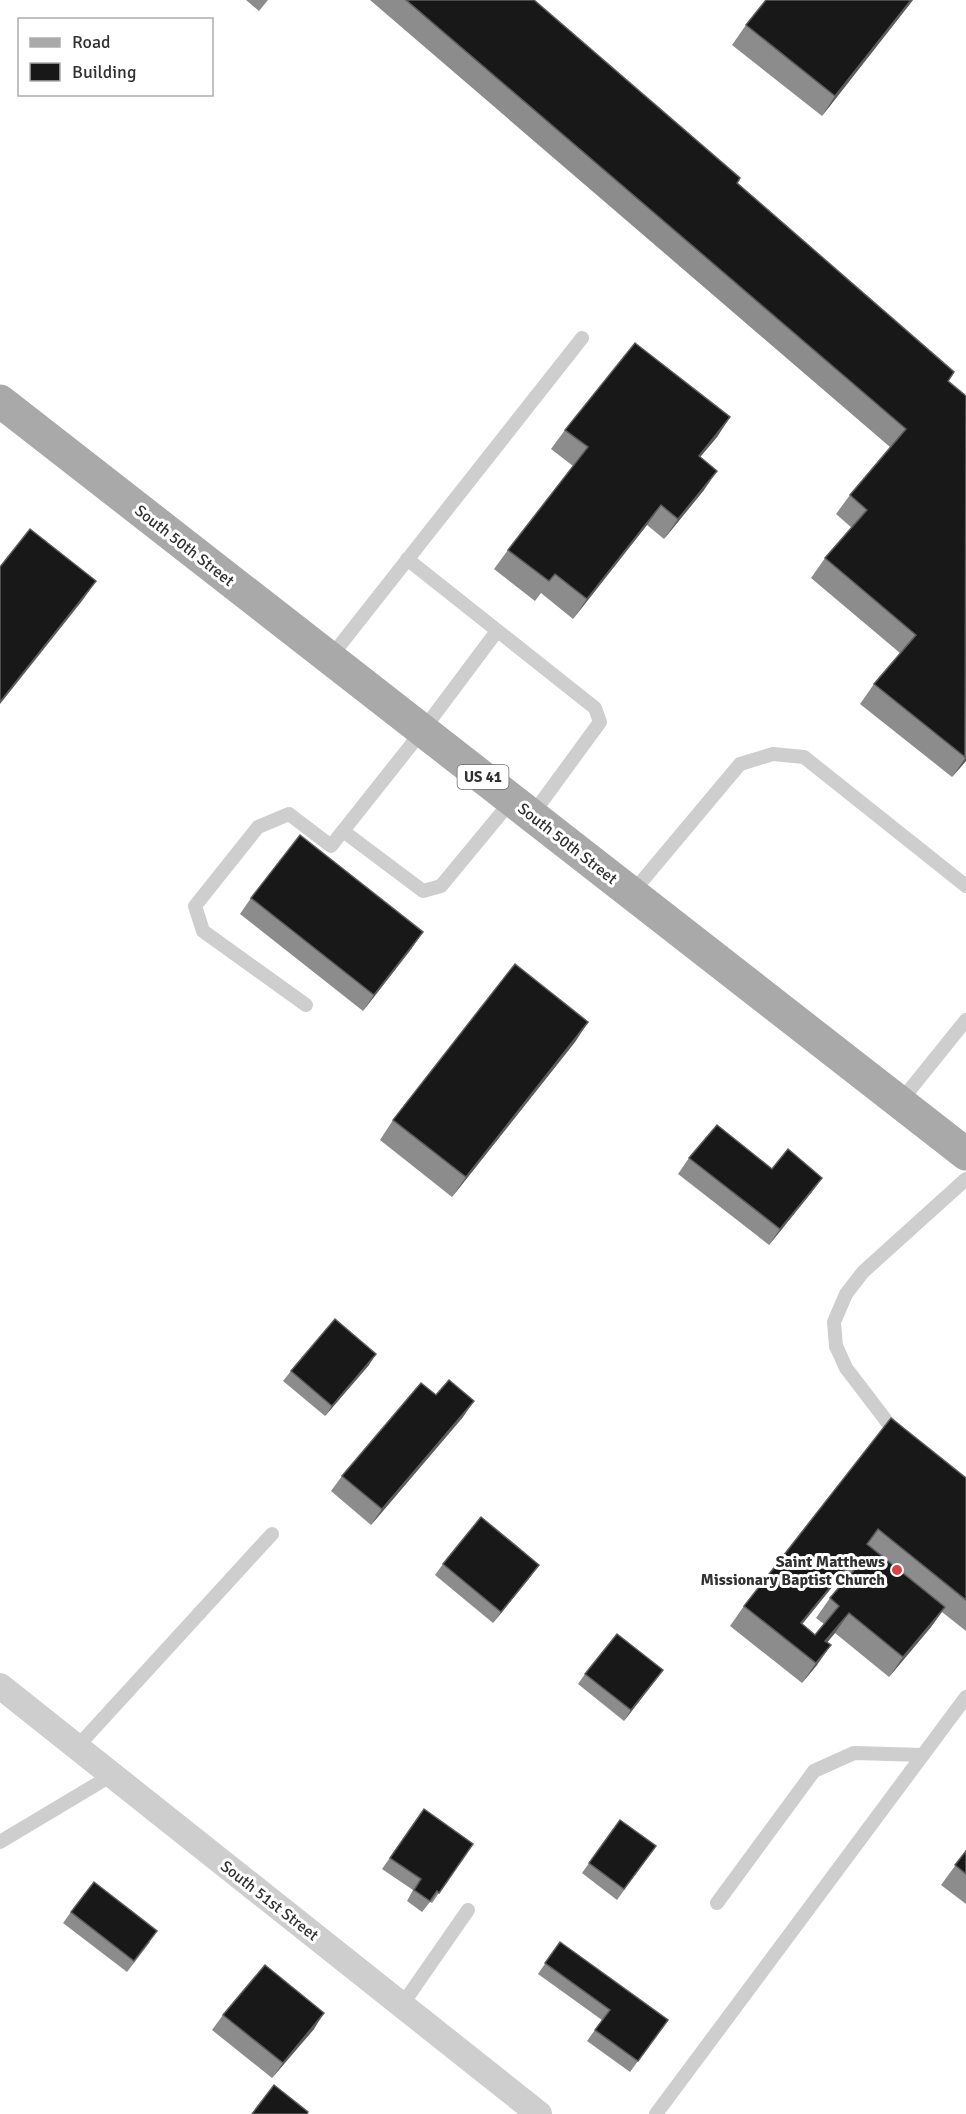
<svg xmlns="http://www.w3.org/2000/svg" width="966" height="2114" viewBox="0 0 966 2114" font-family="Signika,sans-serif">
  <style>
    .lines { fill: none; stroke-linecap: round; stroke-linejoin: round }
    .service { stroke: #cecece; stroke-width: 14 }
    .minor { stroke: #cecece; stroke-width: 26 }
    .primary { stroke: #a9a9a9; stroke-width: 33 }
    .wall { fill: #8c8c8c; fill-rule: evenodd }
    .shaded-wall { fill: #5d5d5d }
    .building { fill: #181818; stroke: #5d5d5d; stroke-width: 1.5; fill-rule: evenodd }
    .poi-dot { fill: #d84344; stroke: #fff; stroke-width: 2 }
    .labels { text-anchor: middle; stroke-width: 6; stroke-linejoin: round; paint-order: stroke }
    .shield { fill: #fff; stroke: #6f6f6f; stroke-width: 1.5 }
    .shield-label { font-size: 15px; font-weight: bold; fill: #313131 }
    .street-label { font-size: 16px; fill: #313131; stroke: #fff }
    .poi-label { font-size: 16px; font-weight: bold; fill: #313131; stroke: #fff; text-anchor: end }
  </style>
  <rect width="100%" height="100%" fill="#fff"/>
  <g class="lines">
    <!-- service -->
    <g class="service">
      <path d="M407,559L595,708L600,722L532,815"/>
      <path d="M329,659L582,338"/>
      <path d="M343,831L423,891L441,886L513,799"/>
      <path d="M632,893L740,764L773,754L804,757L966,886"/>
      <path d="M306,1005L203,931L195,906L258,827L289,814L331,846L423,730L497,631"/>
      <path d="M900,1102L966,1020"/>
      <path d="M900,1434L888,1423L846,1368L836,1346L834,1322L846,1294L863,1272L966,1179"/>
      <path d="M77,1747L272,1534"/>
      <path d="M0,1842L112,1775"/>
      <path d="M717,1903L814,1771L854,1753L923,1755"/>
      <path d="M402,2005L468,1910"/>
      <path d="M656,2114L966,1697"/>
    </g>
    <!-- minor -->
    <path class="minor" d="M0,1686L539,2114"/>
    <!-- primary -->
    <path class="primary" d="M0,401L966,1154"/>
  </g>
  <!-- wall -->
  <g class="wall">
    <path d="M246,0H268L259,11Z"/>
    <path d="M370,0H534L737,183L948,381L966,761L952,777L860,704L874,684L900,653L811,578L825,558L852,528L836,514L850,495L890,447Z"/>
    <path d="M766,0H913L822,116L732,45L746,25Z"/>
    <path d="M730,417L717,437L700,457L704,490L664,539L647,525L573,619L541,593L535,601L494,569L508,550L573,466L551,449L565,430Z"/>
    <path d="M251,898L412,948L363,1011L240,914Z"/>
    <path d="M588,1022L575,1042L452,1197L380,1140L393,1120Z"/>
    <path d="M689,1158L772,1169L822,1178L811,1193L769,1245L678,1174Z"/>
    <path d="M369,1365L325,1416L283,1381L291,1371Z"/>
    <path d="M436,1395L463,1417L371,1525L331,1491L342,1476Z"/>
    <path d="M966,1478V1631L942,1612L931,1627L889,1677L835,1633L827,1642L817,1665L802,1683L730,1626L744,1606ZM841,1576L845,1580L830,1598L816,1618L824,1624L815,1635L802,1624Z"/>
    <path d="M443,1564L531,1576L493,1623L435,1575Z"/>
    <path d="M663,1670L624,1721L578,1684L585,1674Z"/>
    <path d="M424,1809L473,1844L432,1903L430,1902L422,1912L407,1901L413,1890L382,1869Z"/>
    <path d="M620,1820L656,1846L617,1900L582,1873Z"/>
    <path d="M966,1851V1904L941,1885Z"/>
    <path d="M71,1912L150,1942L127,1972L63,1923Z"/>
    <path d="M560,1942L668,2020L630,2072L587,2041L602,2020L538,1974Z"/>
    <path d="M223,2015L314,2029L272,2078L212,2030Z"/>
  </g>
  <!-- shaded-wall -->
  <g class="shaded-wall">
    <path d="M911,0H913L822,116L835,96Z"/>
    <path d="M730,417L717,437L685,475L699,456Z"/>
    <path d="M717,471L704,490L664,539L678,519Z"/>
    <path d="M661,505L647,525L573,619L587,599Z"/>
    <path d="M96,581L82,601L0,704V702Z"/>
    <path d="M966,757V761L952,777Z"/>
    <path d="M423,932L412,948L363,1011L374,995Z"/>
    <path d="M588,1022L575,1042L452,1197L466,1177Z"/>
    <path d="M822,1178L811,1193L769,1245L780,1229Z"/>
    <path d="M376,1354L369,1365L325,1416L332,1406Z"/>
    <path d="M474,1401L463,1417L371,1525L382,1509Z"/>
    <path d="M855,1557L841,1576L787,1643L801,1623Z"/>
    <path d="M539,1565L531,1576L493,1623L501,1612Z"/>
    <path d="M945,1607L931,1627L889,1677L903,1657Z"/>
    <path d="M849,1613L835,1633L812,1661L825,1641Z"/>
    <path d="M831,1645L817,1665L802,1683L816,1663Z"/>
    <path d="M663,1670L655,1681L624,1721L631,1710Z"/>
    <path d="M324,2013L314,2029L272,2078L283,2063Z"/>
  </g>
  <!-- building -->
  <g class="building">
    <path d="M406,0H534L740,178L737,183L954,372L948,381L966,396L965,757L874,684L916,635L825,558L867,510L850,495L906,429Z"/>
    <path d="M766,0H911L835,96L746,25Z"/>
    <path d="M635,343L730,417L699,456L717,471L678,519L661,505L587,599L555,574L549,581L508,550L588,447L565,430Z"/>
    <path d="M30,529L96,581L0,702V567Z"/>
    <path d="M300,835L423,932L374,995L251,898Z"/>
    <path d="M515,964L588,1022L466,1177L393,1120Z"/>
    <path d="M717,1125L772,1169L788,1149L822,1178L780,1229L689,1158Z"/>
    <path d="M335,1319L376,1354L332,1406L291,1371Z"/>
    <path d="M449,1380L474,1401L382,1509L342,1476L421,1383L436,1395Z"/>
    <path d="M891,1418L966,1478V1600L878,1529L867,1544L945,1607L903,1657L849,1613L825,1641L831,1645L816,1663L744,1606ZM855,1557L861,1562L830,1598L839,1606L815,1635L801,1623Z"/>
    <path d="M481,1517L539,1565L501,1612L443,1564Z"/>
    <path d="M617,1634L663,1670L631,1710L585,1674Z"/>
    <path d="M424,1809L473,1844L439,1893L437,1891L430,1901L414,1890L421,1879L390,1858Z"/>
    <path d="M620,1820L656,1846L624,1889L589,1863Z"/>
    <path d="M966,1851V1874L955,1865Z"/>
    <path d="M94,1882L157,1931L134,1961L71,1912Z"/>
    <path d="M560,1942L668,2020L638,2061L595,2030L610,2010L545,1963Z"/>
    <path d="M265,1965L324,2013L283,2063L223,2015Z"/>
    <path d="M274,2085L308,2112L307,2114H252Z"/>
  </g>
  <!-- markers -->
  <circle class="poi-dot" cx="897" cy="1570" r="6"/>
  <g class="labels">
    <!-- shield labels -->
    <rect class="shield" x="457.5" y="765" width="51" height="24" rx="4.5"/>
    <g class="shield-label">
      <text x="483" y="782">US 41</text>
    </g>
    <!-- street labels -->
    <g class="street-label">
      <text transform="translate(185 545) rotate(38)" y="6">South 50th Street</text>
      <text transform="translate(568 843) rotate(38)" y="6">South 50th Street</text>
      <text transform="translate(270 1900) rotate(38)" y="6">South 51st Street</text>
    </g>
    <!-- poi labels -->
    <g class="poi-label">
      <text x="885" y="1567">Saint Matthews<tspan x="885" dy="18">Missionary Baptist Church</tspan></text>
    </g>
  </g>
  <!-- legend -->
  <rect x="18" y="18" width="195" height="78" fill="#ffffff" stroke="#adadad" stroke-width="1.5"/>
  <rect x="30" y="38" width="30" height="9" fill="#a9a9a9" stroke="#adadad" stroke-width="1.5"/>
  <text x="72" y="48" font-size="18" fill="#313131">Road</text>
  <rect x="30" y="63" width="30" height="18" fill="#181818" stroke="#adadad" stroke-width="1.5"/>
  <text x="72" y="78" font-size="18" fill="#313131">Building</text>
</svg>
